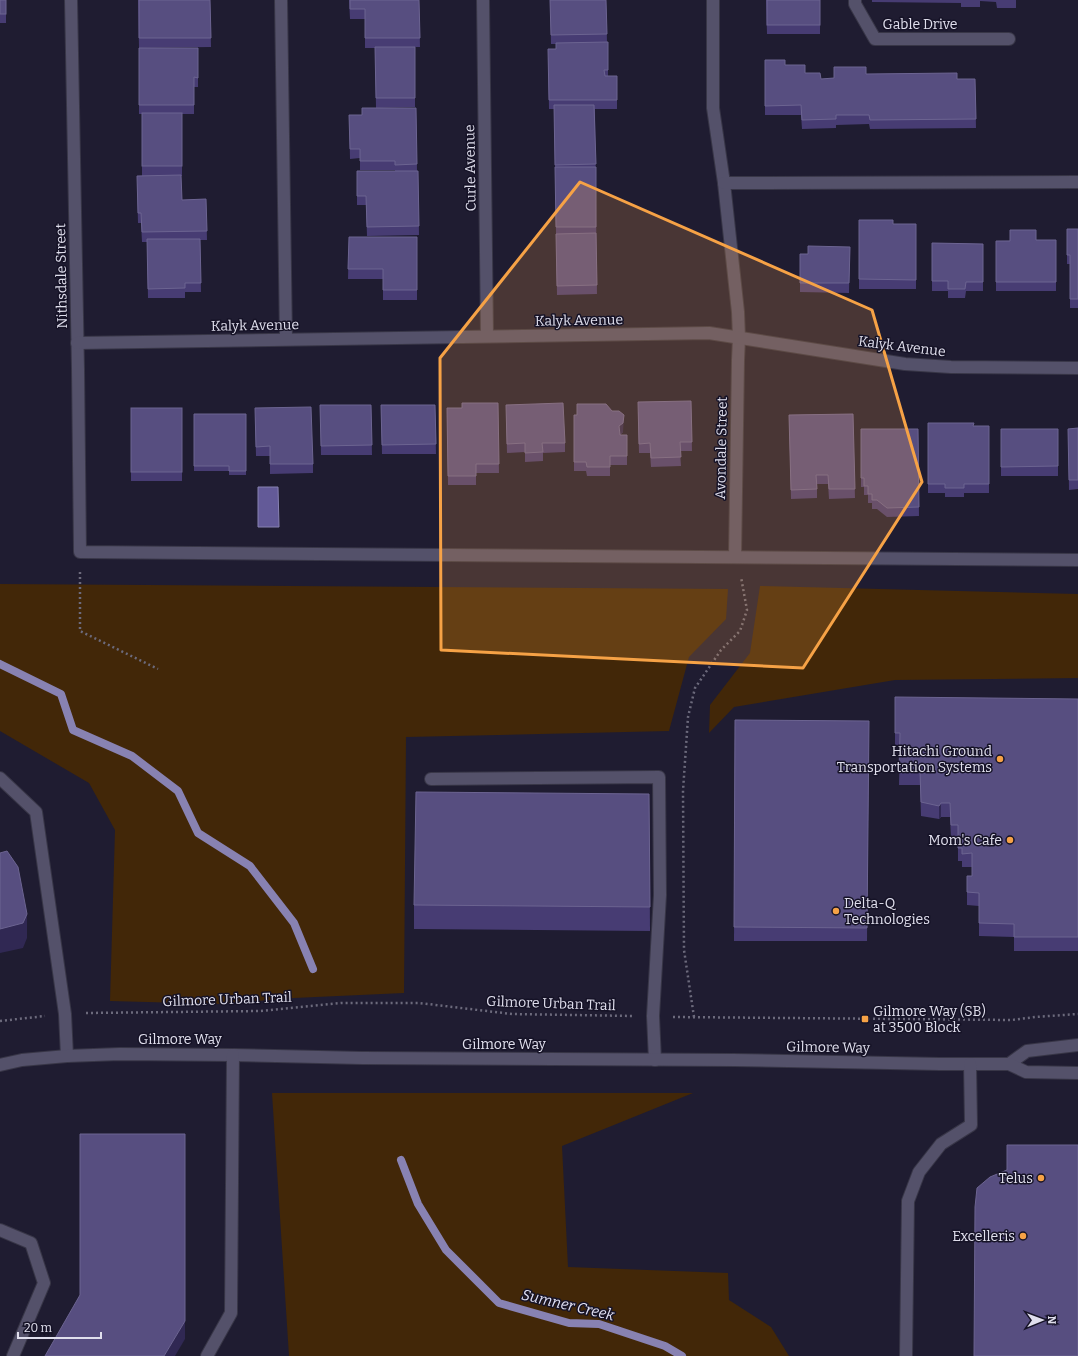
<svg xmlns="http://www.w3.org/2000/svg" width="1078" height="1356" viewBox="0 0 1078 1356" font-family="Bitter,serif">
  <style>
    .green { fill: #422708 }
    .water { fill: #635a98; stroke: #8882b2 }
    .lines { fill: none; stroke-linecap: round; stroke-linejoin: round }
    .stream { stroke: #8882b2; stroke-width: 8 }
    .minor-casing { stroke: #383647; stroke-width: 14 }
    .path { stroke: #6c6a7c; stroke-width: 2.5; stroke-dasharray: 2 3; stroke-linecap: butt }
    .minor { stroke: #54516a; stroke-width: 12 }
    .wall { fill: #473c73 }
    .shaded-wall { fill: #302853 }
    .building { fill: #574e80; stroke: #6c6491 }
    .marked { fill: #f6a246; fill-opacity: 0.2; stroke: #f6a246; stroke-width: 3; stroke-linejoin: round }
    .poi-dot { fill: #f6a246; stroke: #161327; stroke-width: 1.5 }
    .labels { text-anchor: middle; stroke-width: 3; stroke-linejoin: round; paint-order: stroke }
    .street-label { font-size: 14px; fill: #e0dfed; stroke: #161327 }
    .poi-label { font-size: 14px; fill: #e0dfed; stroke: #161327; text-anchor: end }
    .water-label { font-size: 15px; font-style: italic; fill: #e2e1f4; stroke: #161327 }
  </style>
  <rect width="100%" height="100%" fill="#1f1c31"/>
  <!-- green -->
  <g class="green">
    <path d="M0,584L728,589L726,619L689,657L669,731L406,737L404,993L294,998L221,1004L110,1001L115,830L89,783L0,731Z"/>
    <path d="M760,586L1078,594V678L895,680L734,707L709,733L710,705L750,653Z"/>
    <path d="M272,1093H693L562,1146L568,1267L728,1273L729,1300L771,1327L789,1356H289Z"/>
  </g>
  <!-- water -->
  <path class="water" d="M258,487H278L279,527H258Z"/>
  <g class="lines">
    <!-- stream -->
    <g class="stream">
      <path d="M0,664L61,694L73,730L132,756L178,791L198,833L250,866L294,923L313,969"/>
      <path d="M401,1160L418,1204L446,1250L499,1303L569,1323L599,1324L665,1346L682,1356"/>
    </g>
    <!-- minor casing -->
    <g class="minor-casing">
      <g id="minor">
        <path d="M71,0L78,369L80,552L1078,560"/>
        <path d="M281,0L286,339"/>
        <path d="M483,0L487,336"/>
        <path d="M713,0V108L724,183L738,312L739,338L738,360L735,557"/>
        <path d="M855,0V4L875,39H1009"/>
        <path d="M724,183L1078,182"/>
        <path d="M77,343L709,333L905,364L951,367L1078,368"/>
        <path d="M0,778L36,812L65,1014L67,1056"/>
        <path d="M431,779L659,777L660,895L653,1016L655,1060"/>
        <path d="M1009,1064L1027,1051L1078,1045"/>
        <path d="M0,1065L22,1060L67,1056L120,1054L233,1055L362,1058L733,1060L940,1064H1009L1026,1072L1078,1073"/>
        <path d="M0,1230L31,1243L44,1283L13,1356"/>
        <path d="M207,1356L231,1313L233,1055"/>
        <path d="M906,1356L908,1201L919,1172L941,1144L971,1125L970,1064"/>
      </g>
    </g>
    <!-- path -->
    <g class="path">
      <path d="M80,572V631L158,669"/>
      <path d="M86,1013L260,1011L341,1003H419L512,1014L634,1016"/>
      <path d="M673,1017L1012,1020L1035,1017L1078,1014"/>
      <path d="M694,1017L684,950L683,791L688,717L695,688L721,650L740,631L747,610L741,577"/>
      <path d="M0,1021L45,1016"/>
    </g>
    <!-- minor -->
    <use href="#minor" class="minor"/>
  </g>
  <!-- wall -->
  <g class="wall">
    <rect x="0" y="0" width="6" height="23"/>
    <path d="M138,0H210L211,47L139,48Z"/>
    <path d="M349,0H419L420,47H385H415V107L376,108L375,48H365V19H350Z"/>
    <path d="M550,0H606L607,42H608V76H617V109H595L597,294L557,295L554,109H549L548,58L556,49V44H551Z"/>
    <path d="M766,0H820V34H767Z"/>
    <path d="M872,0H1016V8H997L996,2L980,1V7H961V3L872,2Z"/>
    <path d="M139,48H198V87H194V114H182V176H181L182,200L206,199L207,240H200L201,292H185V298H148L147,242H142L141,223H138L137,185L142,176V114H139Z"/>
    <path d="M765,60L785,65L805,73L821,79L834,78L866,74L957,79H975L976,128L870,129L869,124L836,125V128L802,129L801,115H765Z"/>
    <path d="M416,108L417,171H418L419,235L367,236L366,205H357V171H395V170H360V158L350,159L349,115H362Z"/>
    <path d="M859,220L893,224H916V289H859Z"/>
    <path d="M1067,229H1078V308H1070V264H1067Z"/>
    <path d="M349,237H417V300H383V279H348Z"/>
    <path d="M1036,240H1056V291H996V241Z"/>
    <path d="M932,243L983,244V291H966L965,298H948V291H932Z"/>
    <path d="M850,247L849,293L800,292V254H808Z"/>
    <path d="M691,401L692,451H680L681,466L651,467L650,453H639L638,412Z"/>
    <path d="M498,403L499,473H476V485H448L447,408H462Z"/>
    <path d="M320,405H371L372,455H321Z"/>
    <path d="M381,405H435L436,454H382Z"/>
    <rect x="131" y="408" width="51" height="73"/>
    <path d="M194,414H246V475H229V471H194Z"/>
    <path d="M506,414L565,443V452L543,453V461L525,462V452L507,453Z"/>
    <path d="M853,414L855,498L829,499L828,484H817V498L791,499L789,415Z"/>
    <path d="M574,415L623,432L620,435H627V465H610V476H587L586,471H574Z"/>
    <path d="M255,417L313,464V473L270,474V456H256Z"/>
    <path d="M928,423L974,426H989V493H964V497H945V493H928Z"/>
    <path d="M1078,428V489L1069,490L1068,429Z"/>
    <path d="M861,429H918L919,516L887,517L877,509H872V503H868V495H864V487H861Z"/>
    <rect x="1001" y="429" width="57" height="47"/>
    <path d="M1078,699V951H1014V937L979,936V906L967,905V876H972V867H962V861H958V838H951L950,817H941L939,819L921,816L920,785H899L900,746H895V733Z"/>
    <path d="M735,720L869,721L867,941H734Z"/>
    <path d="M649,794L650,931L414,929V905Z"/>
  </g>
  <!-- shaded-wall -->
  <g class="shaded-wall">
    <path d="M624,415L623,432L619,435V426Z"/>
    <path d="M941,803V817L939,819V806Z"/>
    <path d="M27,914V938L23,948L0,953V929Z"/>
    <path d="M185,1321V1339L175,1356H164Z"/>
  </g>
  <!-- building -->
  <g class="building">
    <rect x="0" y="0" width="6" height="14"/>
    <path d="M139,0H210L211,38H139Z"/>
    <path d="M350,0H419L420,38H365V9H350Z"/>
    <path d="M550,0H606L607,34L551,35Z"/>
    <rect x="767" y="0" width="53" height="25"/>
    <path d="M608,42V70H604L605,76H617V100H549L548,49H556V43Z"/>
    <path d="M375,47H415V98H376Z"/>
    <path d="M139,48H198V78L194,77V105H139Z"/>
    <path d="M765,60H785V65H805V73H820L821,79L834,78V67H866V74L957,73V79H975L976,119L870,120L869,115H836V119L802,120L801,105L765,106Z"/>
    <path d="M554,105H594L596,164L555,165Z"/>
    <path d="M362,108H416L417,164L395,165V161H360V149H350L349,115H362Z"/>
    <rect x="142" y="113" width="40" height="53"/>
    <path d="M555,167H596V227H556Z"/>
    <path d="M357,171H418L419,226L367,227L366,196H357Z"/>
    <path d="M181,175L182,200L206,199L207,231L142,232L141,213H138L137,176Z"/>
    <path d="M859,220H893V224H916V280L859,279Z"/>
    <path d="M1067,229H1078V299H1070V255H1067Z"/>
    <path d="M1010,230H1036V240H1056V282H996V241H1010Z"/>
    <path d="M596,233L597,285L557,286L556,234Z"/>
    <path d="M349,237H417V290H383V269H348Z"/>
    <path d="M147,239H200L201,283H185V288L148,289Z"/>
    <path d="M932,243L983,244V282H966L965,289H948V281H932Z"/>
    <path d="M808,246L850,247L849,283H800V254H808Z"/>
    <path d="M691,401L692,442H680L681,457L651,458L650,443L639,444L638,402Z"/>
    <path d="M462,403H498L499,464H476V476H448L447,408H462Z"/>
    <path d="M563,403L565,443H542L543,452L525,453V443L507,444L506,405Z"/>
    <path d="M577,404H606L612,411H619L624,415L623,423L619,426L620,435H627V456H610V467H587L586,462H574V415H577Z"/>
    <path d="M320,405H371L372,445L321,446Z"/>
    <path d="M381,405H435L436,444L382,445Z"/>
    <path d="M311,407L313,464H270V446L256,447L255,408Z"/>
    <rect x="131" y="408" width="51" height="64"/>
    <path d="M194,414H246V471H229V466H194Z"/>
    <path d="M853,414L855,489H829L828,475H816L817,489L791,490L789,415Z"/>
    <path d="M928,423H974L973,426H989V484H964V488H945V484H928Z"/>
    <path d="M1078,428V480H1069L1068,429Z"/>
    <path d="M861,429H918L919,507L887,508L877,500H872V494H868V486H864V478H861Z"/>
    <path d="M1001,429H1058V466L1001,467Z"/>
    <path d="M895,697L1078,699V937H1014V924L979,923V893L967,892V876H972V853L962,854V848H958V825H951L950,803H941L939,806L921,802L920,771L899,772L900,733H895Z"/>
    <path d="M735,720L869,721L867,928L734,927Z"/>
    <path d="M416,792L649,794L650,907L414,905Z"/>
    <path d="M7,851L18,867L27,914L23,923L0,929V853Z"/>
    <path d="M80,1134H185V1321L164,1356H45L80,1295Z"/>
    <path d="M1007,1145H1078V1356H974L975,1207L977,1188L990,1177L1007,1170Z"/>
  </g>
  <!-- marked area -->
  <path class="marked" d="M580,182L872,310L922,482L803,668L441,650L440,358Z"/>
  <!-- markers -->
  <g class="poi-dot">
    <circle cx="1000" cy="759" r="4"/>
    <circle cx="1010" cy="840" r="4"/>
    <circle cx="836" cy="911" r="4"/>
    <rect x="861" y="1015" width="8" height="8" rx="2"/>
    <circle cx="1041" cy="1178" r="4"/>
    <circle cx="1023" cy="1236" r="4"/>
  </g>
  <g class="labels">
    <!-- street labels -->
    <g class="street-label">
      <text x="920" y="29">Gable Drive</text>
      <text transform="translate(470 168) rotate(-91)" y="5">Curle Avenue</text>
      <text transform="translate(61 276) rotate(-91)" y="5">Nithsdale Street</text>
      <text transform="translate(579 320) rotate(-1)" y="5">Kalyk Avenue</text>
      <text transform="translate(255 325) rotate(-1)" y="5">Kalyk Avenue</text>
      <text transform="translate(902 346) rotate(7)" y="5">Kalyk Avenue</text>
      <text transform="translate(721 448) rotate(-89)" y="5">Avondale Street</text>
      <text transform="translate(227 999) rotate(-2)" y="5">Gilmore Urban Trail</text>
      <text transform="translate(551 1003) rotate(2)" y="5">Gilmore Urban Trail</text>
      <text x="180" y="1044">Gilmore Way</text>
      <text x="504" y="1049">Gilmore Way</text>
      <text transform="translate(828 1047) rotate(1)" y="5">Gilmore Way</text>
    </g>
    <!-- poi labels -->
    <g class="poi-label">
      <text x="992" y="756">Hitachi Ground<tspan x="992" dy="16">Transportation Systems</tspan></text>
      <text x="1002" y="845">Mom's Cafe</text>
      <text x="844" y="908" text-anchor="start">Delta-Q<tspan x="844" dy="16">Technologies</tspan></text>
      <text x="873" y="1016" text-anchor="start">Gilmore Way (SB)<tspan x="873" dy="16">at 3500 Block</tspan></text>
      <text x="1033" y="1183">Telus</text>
      <text x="1015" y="1241">Excelleris</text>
    </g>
    <!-- water labels -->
    <g class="water-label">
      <text transform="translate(568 1305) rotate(13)" y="5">Sumner Creek</text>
    </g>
  </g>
  <!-- north arrow -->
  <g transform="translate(1042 1320) rotate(89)" stroke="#161327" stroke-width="3" paint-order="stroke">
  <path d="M0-3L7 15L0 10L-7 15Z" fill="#e0dfed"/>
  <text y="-6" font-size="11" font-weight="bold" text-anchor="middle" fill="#e0dfed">N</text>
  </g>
  <!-- scale -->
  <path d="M18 1332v6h83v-6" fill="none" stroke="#e0dfed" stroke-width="2"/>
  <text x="24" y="1332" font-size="12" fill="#e0dfed" stroke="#161327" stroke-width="3" paint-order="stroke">20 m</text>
</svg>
